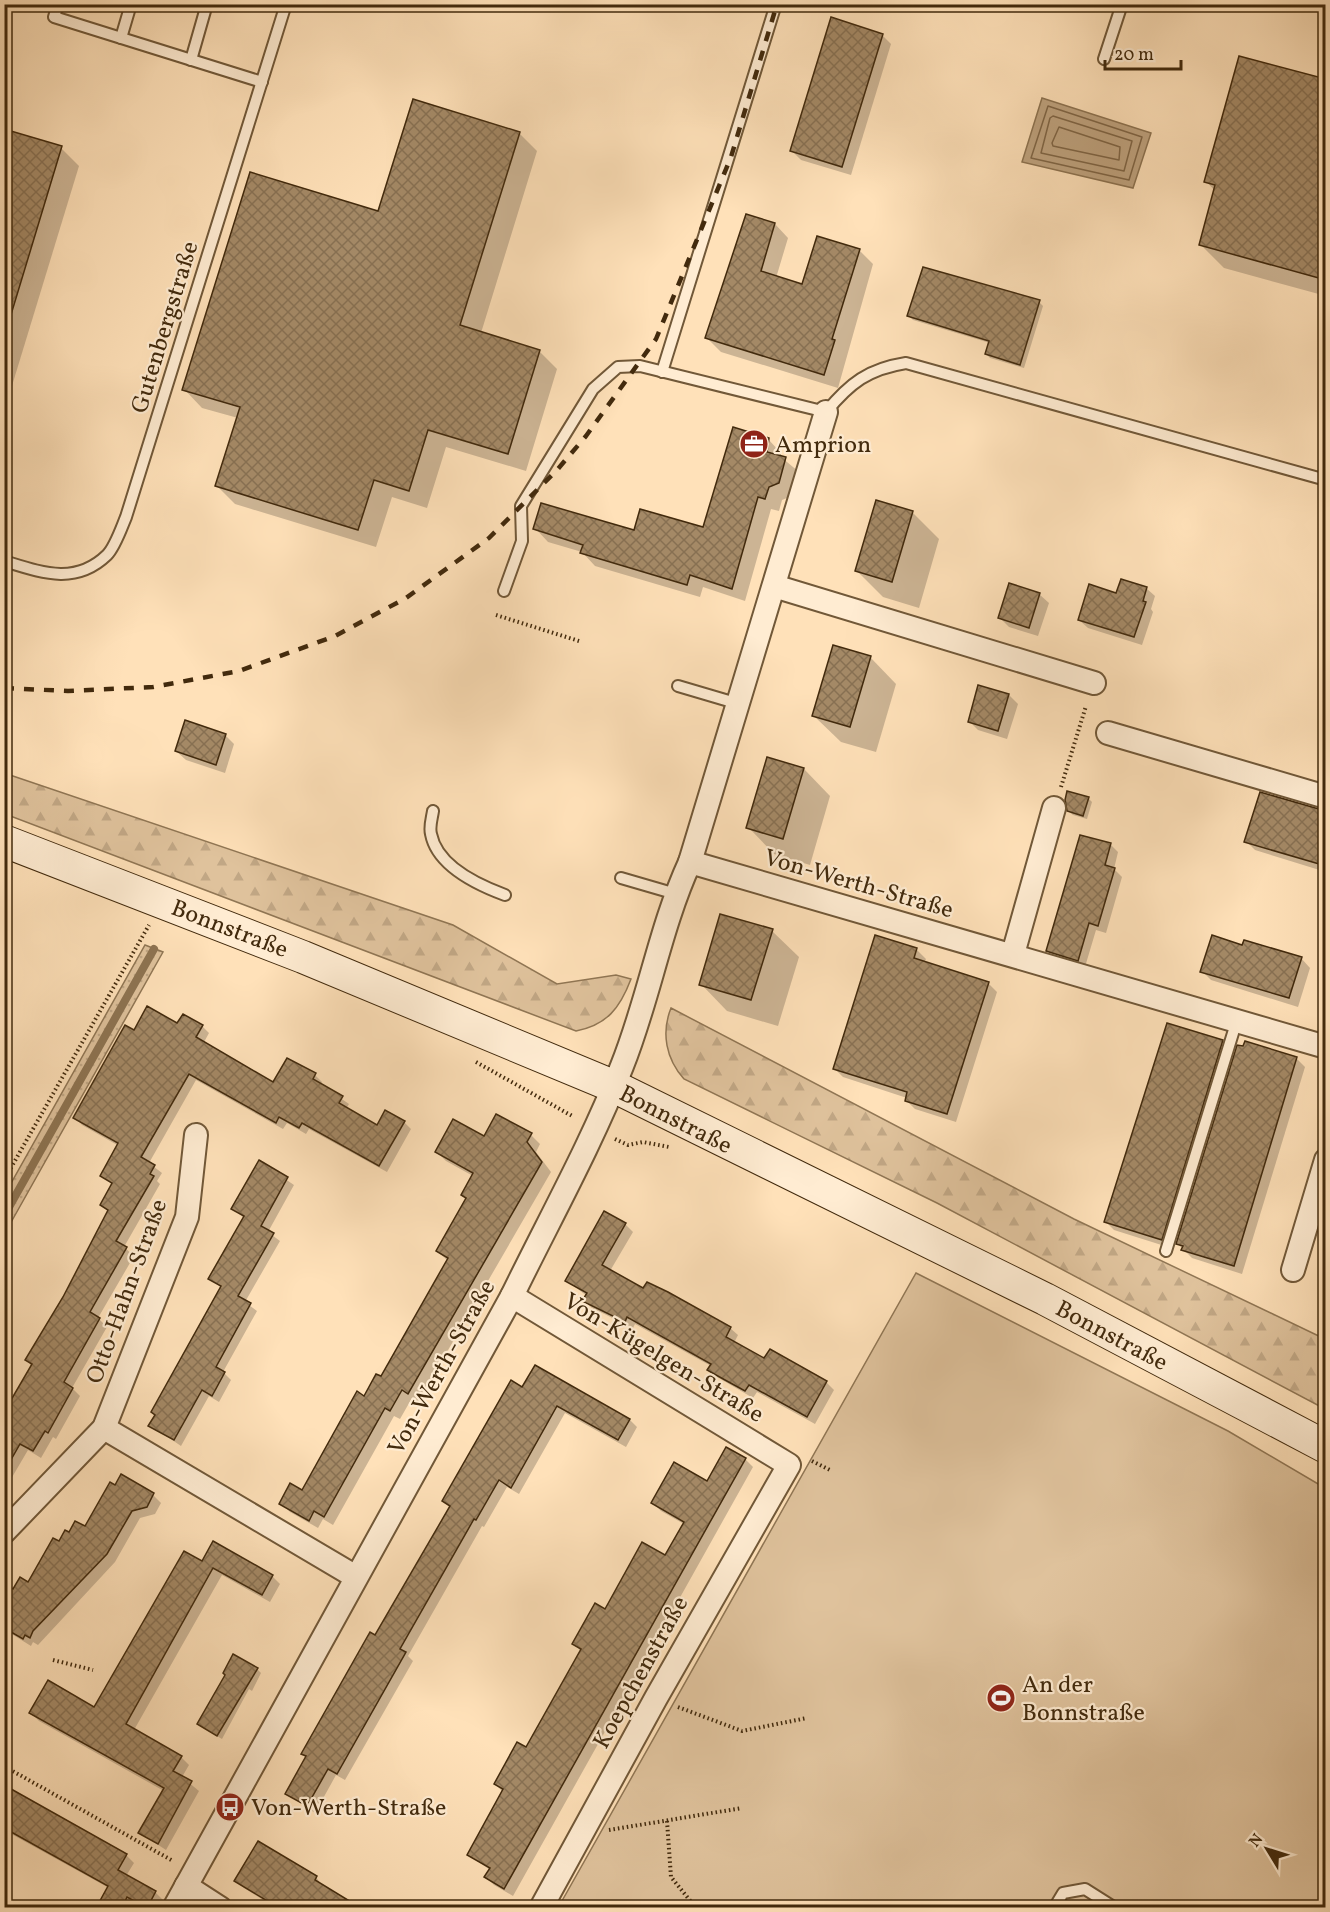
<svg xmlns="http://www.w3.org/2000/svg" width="1330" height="1912" viewBox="0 0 1330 1912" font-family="Vollkorn,serif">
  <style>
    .grass { fill: url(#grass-dots); stroke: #907654; stroke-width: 1.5 }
    .forest { fill: url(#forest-firs); stroke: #907654; stroke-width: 1.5 }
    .pitch { fill: #dfc29c; stroke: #907654; stroke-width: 1.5 }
    .water { fill: #bfa37f; stroke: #8d7351; stroke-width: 1.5 }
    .shadow { fill: #0003 }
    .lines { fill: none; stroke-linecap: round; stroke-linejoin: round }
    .shore { stroke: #806646; stroke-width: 1.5 }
    .stream { stroke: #8d7351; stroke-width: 8 }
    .building { fill: url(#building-cross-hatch); stroke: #422a0d; stroke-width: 1.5 }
    .service-casing { stroke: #715838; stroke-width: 14 }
    .minor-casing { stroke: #715838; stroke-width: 26 }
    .secondary-casing { stroke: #422a0d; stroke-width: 34 }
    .path { stroke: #422a0d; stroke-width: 4; stroke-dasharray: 1.5 3; stroke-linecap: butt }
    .service { stroke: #ffecd2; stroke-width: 10 }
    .minor { stroke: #ffecd2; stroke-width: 22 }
    .secondary { stroke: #ffecd2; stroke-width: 32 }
    .rail { stroke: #422a0d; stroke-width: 4.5; stroke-dasharray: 10 10; stroke-linecap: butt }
    .labels { text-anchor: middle; stroke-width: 4.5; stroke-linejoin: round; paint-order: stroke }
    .street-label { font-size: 24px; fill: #422a0d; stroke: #ffecd2 }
    .poi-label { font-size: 24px; fill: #422a0d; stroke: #ffecd2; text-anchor: start }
  </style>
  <defs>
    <pattern id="grass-dots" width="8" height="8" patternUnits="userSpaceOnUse" patternTransform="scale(1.5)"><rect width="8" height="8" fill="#dfc29c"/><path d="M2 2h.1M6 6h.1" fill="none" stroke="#c1a785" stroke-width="1.8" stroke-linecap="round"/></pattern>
    <pattern id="forest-firs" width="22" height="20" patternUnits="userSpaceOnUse" patternTransform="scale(1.5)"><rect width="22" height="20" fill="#dfc29c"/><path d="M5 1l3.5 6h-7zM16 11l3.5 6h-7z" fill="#c1a785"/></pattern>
    <pattern id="building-cross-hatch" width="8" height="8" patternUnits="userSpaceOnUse" patternTransform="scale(1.5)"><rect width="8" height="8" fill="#a48966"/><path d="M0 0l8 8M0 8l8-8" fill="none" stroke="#877052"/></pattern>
  </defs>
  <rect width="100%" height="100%" fill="#ffe1b9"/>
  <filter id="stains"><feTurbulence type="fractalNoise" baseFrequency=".00333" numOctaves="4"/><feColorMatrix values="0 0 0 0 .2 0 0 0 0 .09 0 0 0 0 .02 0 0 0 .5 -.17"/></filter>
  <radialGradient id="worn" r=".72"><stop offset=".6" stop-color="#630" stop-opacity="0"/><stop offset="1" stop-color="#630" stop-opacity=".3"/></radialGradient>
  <!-- grass -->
  <path class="grass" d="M145,945L163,952L5,1233V1194Z"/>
  <!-- forest -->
  <g class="forest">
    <path d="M4,773L453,925L557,984L616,975L631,979C620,1008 607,1025 576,1031L5,814Z"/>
    <path d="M671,1008L1074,1219L1325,1339V1409L937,1203L684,1079C666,1059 661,1033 671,1008Z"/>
  </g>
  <!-- pitch -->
  <path class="pitch" d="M916,1273L1228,1431L1325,1488V1907L558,1908Z"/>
  <!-- water -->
  <path class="water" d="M1042,98L1151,133L1133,188L1022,162Z"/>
  <!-- shadow -->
  <g class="shadow">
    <path d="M882,35L891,44L851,175L801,160L792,151Z"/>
    <path d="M1326,81V296L1224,268L1200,244L1215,191L1206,181Z"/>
    <path d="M4,131L61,148L79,166L4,412Z"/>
    <path d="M519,133L537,151L481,333L539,351L557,369L526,471L446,447L427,508L392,497L376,547L235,504L217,486L238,418L202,408L184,389L379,213Z"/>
    <path d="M775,224L788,238L776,278L803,286L859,250L873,264L838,388L721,352L707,338Z"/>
    <path d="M1039,302L1043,306L1024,368L990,358L986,354L990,343L913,320L909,316Z"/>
    <path d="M768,439L781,453V457L799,472L792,496L782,500L779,511L771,509L745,601L703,587L700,597L595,566L582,552L548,542L535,528L635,532L704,529Z"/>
    <path d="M912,512L939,539L919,608L883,597L857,571Z"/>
    <path d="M1146,588L1155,596L1151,609L1153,612L1142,645L1088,628L1079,620L1117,595Z"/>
    <path d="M1039,594L1049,603L1038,636L1009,627L1000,618Z"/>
    <path d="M870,657L896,684L876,752L841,742L814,716Z"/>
    <path d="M979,687L1009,695L1018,704L1007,739L978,730L969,721Z"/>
    <path d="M225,735L234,744L225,773L186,760L176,751Z"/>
    <path d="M804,769L830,796L810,865L774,854L748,827Z"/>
    <path d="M1088,798L1092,802L1087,819L1073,815L1068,811Z"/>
    <path d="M1326,813V872L1255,850L1246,841Z"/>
    <path d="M1081,836L1111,845L1118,852L1114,869L1122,877L1106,933L1096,930L1085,967L1055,958L1047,951Z"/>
    <path d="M772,931L799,957L778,1026L727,1011L701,984Z"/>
    <path d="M876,937L917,950L926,959L924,963L988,983L997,992L956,1122L915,1109L906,1100L907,1098L843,1077L834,1068Z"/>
    <path d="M1301,958L1310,968L1298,1007L1211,980L1202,971Z"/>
    <path d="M178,1025L202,1026L209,1033L203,1044L273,1084L315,1075L322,1082L321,1085L349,1104L346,1109L378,1127L404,1122L411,1129L387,1172L309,1129L306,1134L287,1123L283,1129L196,1080L149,1163L162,1173L157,1181L160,1184L124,1247L134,1256L98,1318L107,1327L72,1388L80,1396L56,1439L53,1437L41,1458L28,1450L4,1491V1412L32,1366L26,1360L100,1232L109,1212L102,1205L113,1185L102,1175L119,1146L82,1125L75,1117L135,1032Z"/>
    <path d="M1222,1041L1231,1051L1171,1248L1114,1230L1105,1221Z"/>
    <path d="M1296,1058L1305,1067L1242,1274L1192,1258L1178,1244Z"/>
    <path d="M531,1135L540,1144L536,1152L551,1172L418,1402L412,1398L400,1419L394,1416L333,1525L323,1519L318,1528L290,1512L281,1503L302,1492L365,1398L382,1378L448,1261L437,1251L467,1199L473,1176L446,1161L437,1152L484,1138Z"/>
    <path d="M260,1162L294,1185L268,1232L280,1241L245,1302L257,1311L223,1372L231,1380L219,1402L209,1396L181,1446L150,1425L222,1288L210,1279L244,1218L233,1209Z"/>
    <path d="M625,1224L633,1232L610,1271L644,1290L730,1328L738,1335L734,1343L765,1360L826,1382L834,1390L815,1424L757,1392L753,1398L717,1377L709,1370L711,1366L635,1324L633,1328L592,1308L584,1301L587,1296L567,1281Z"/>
    <path d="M1326,1269V1292L1320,1286Z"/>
    <path d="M523,1389L630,1420L637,1427L626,1447L565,1413L519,1494L507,1487L484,1527L482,1526L408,1656L413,1661L345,1780L336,1775L315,1813L286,1793L307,1757L303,1753L376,1637L450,1507L444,1501Z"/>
    <path d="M745,1459L753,1467L513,1896L494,1885L486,1877L490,1870L469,1855L503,1792L495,1784L526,1749L582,1652L574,1644L605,1611L666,1557L684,1524L661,1511L653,1503L708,1483Z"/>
    <path d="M122,1476L153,1495L161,1503L155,1514L140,1518L115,1562L38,1645L33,1642L31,1646L10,1633L4,1643V1586L14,1591L29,1584L59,1543L69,1535L86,1528Z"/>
    <path d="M203,1563L272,1576L280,1584L270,1602L222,1575L134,1730L181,1757L189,1765L182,1777L199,1791L166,1850L140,1833L164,1791L39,1721L31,1713L95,1709Z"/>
    <path d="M257,1669L261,1673L252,1691L249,1689L222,1739L203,1728L199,1724Z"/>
    <path d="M4,1787L126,1855L134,1863L126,1876L155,1892L163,1900L159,1908H142L136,1904L134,1908H98L109,1888L4,1830Z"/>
    <path d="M316,1877L323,1887L358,1908H276L244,1888L236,1881Z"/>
  </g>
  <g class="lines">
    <!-- shore -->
    <g class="shore">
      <path d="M1048,106L1142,137L1129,180L1031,158Z"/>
      <path d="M1053,116L1132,141L1124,171L1041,153L1050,118Z"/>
      <path d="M1059,127L1120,147L1119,160L1053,146L1052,143Z"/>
    </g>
    <!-- stream -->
    <path class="stream" d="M4,1216L154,949"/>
  </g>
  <!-- building -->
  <g class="building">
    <path d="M831,17L883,34L842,167L790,151Z"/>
    <path d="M1239,56L1326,79V280L1199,245L1215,185L1204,182Z"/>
    <path d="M413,99L520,132L460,325L540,350L508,454L428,430L409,491L374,480L358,530L215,486L240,407L182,390L250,172L378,211Z"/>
    <path d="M4,129L62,146L10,318L4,317Z"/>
    <path d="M746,214L775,223L761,271L802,284L817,236L860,249L832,339L835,340L824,375L705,338Z"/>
    <path d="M923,267L1040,300L1020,365L985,354L989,341L907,316Z"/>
    <path d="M733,427L769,438L767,452L786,457L779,483L769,487L765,499L758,497L732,589L690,575L687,585L580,553L583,545L533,529L541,503L634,530L640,509L703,527Z"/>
    <path d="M876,500L913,511L892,582L855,571Z"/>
    <path d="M1121,579L1147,587L1143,601L1146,602L1134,637L1078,620L1089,584L1116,593Z"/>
    <path d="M1009,583L1040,593L1029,628L998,618Z"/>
    <path d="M833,645L871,656L850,727L812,716Z"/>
    <path d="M978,685L1009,694L998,731L968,722Z"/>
    <path d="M185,720L226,734L216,765L175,751Z"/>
    <path d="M767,757L804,768L783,839L746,828Z"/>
    <path d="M1067,791L1089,797L1083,816L1067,811L1065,800Z"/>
    <path d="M1260,792L1326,811V866L1244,842Z"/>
    <path d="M1080,835L1111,843L1105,865L1115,868L1098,926L1089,923L1078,961L1046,951Z"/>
    <path d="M720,914L773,929L751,1000L699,985Z"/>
    <path d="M875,935L917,948L914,958L989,982L947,1114L905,1101L907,1092L833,1069Z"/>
    <path d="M1212,935L1242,945L1244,940L1302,957L1289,998L1200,972Z"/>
    <path d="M147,1006L177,1023L183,1014L203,1025L196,1037L273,1082L287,1058L316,1073L313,1079L343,1096L339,1103L377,1125L385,1110L405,1121L379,1166L302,1123L299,1128L279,1117L276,1123L189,1074L141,1157L155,1165L150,1174L154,1176L116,1241L127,1247L90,1312L100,1318L64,1382L73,1388L48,1433L45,1431L33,1451L20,1444L4,1472V1412L32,1364L25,1360L63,1297L108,1210L100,1205L112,1183L100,1176L118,1143L73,1118L125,1025L134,1030Z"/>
    <path d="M1167,1023L1223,1040L1162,1240L1104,1222Z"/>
    <path d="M1245,1041L1297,1057L1234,1266L1181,1250L1183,1246L1176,1244L1237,1045L1243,1046Z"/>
    <path d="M496,1114L532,1133L527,1142L542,1162L408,1394L402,1390L390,1411L385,1408L324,1517L314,1511L309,1521L279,1504L290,1483L302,1490L357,1391L364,1396L376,1374L381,1376L448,1258L436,1251L466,1198L461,1195L473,1173L435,1152L453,1119L484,1136Z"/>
    <path d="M259,1160L288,1177L261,1226L274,1233L238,1296L251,1303L216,1367L225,1372L212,1396L202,1390L174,1440L148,1426L155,1415L151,1412L221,1286L208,1279L244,1216L231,1209Z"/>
    <path d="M604,1211L626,1223L602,1265L643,1288L647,1282L668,1292L731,1327L726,1337L764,1358L770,1349L827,1381L807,1417L749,1385L745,1391L725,1380L707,1370L711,1364L627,1317L625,1322L582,1301L587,1293L565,1281Z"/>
    <path d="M535,1365L630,1419L618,1440L557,1406L511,1488L499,1480L476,1520L474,1519L400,1649L406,1652L337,1774L328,1769L307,1806L285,1794L306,1756L301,1754L370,1632L375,1635L450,1506L442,1501L511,1380L522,1387Z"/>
    <path d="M726,1447L746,1458L504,1889L484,1877L490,1868L467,1855L503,1789L494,1784L517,1742L526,1747L581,1649L572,1644L595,1603L605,1609L642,1542L665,1555L684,1522L651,1503L674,1462L707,1481Z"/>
    <path d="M121,1474L154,1493L147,1507L132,1511L107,1554L33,1631L30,1638L25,1635L23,1639L4,1628V1584L13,1589L20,1577L28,1582L53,1538L59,1541L65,1530L69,1532L75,1521L85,1526L110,1482L115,1485Z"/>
    <path d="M213,1541L273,1575L262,1595L213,1568L126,1724L182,1756L173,1771L192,1781L158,1844L138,1833L164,1788L29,1713L48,1680L94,1707L184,1551L202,1561Z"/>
    <path d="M233,1654L258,1668L217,1736L197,1724L225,1675L223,1673Z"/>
    <path d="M4,1785L127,1854L118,1870L156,1891L147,1908L127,1897L122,1908H96L108,1886L4,1828Z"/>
    <path d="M258,1841L317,1876L315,1880L361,1908H279L234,1881Z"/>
  </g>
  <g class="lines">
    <!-- service casing -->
    <g class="service-casing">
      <g id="service">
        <path d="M58,4L54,17L262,82"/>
        <path d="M121,38L131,4"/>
        <path d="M1104,59L1122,4"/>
        <path d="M191,60L207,4"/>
        <path d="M662,372L776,4"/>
        <path d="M4,561C40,572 75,586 107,555C115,547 121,529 126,517L286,4"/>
        <path d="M504,591L522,541L521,506L593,389L618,367L640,366L826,412C850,383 868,369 906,363L1326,480"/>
        <path d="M678,686L739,704"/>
        <path d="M433,811C432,818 429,827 431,834C437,866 478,885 505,895"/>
        <path d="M621,878L676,894"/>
        <path d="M1166,1251L1237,1020"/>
        <path d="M1054,1908L1063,1893L1085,1889L1115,1908"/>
      </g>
    </g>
    <!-- minor casing -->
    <g class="minor-casing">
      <g id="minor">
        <path d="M774,586L1094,683"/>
        <path d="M1108,733L1326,797"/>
        <path d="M690,862L1326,1047"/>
        <path d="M1013,954L1054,808"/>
        <path d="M1293,1270L1326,1160"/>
        <path d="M512,1296L789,1465L656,1698L541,1908"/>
        <path d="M104,1428L356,1577"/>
        <path d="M4,1532L104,1428L187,1217L196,1135"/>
        <path d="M186,1886L220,1908"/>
        <path d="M174,1908L512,1296C549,1220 591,1145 622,1066C649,999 660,927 690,862L826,412"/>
      </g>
    </g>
    <!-- secondary casing -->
    <g class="secondary-casing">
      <path id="secondary" d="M4,841L303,957L613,1086L1045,1299L1326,1447"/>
    </g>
    <!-- path -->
    <g class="path">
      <path d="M496,615L579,641"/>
      <path d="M1061,787L1086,706"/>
      <path d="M476,1062L574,1117"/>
      <path d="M615,1139L628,1145L643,1142L669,1147"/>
      <path d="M4,1180L149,925"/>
      <path d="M812,1461L830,1470"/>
      <path d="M53,1660L93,1670"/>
      <path d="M678,1707L742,1731L807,1718"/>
      <path d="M9,1769L173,1861"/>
      <path d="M667,1821L671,1877L696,1908"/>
      <path d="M609,1830L742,1808"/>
      <path d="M17,1904L23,1908"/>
    </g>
    <!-- service -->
    <use href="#service" class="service"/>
    <!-- minor -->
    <use href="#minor" class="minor"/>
    <!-- secondary -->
    <use href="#secondary" class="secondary"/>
    <!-- rail -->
    <path class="rail" d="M4,688L68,691L153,687L239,671L335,636L406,598L489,538L557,470L586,436L656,339L731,157L777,4"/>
  </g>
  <!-- icons -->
  <defs>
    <g id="office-disc" transform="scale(1.5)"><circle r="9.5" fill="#8f2418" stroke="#ffecd2"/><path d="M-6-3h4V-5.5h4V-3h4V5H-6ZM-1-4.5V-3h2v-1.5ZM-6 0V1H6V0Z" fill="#fff"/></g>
    <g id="stadium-disc" transform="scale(1.5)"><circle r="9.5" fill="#8f2418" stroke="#ffecd2"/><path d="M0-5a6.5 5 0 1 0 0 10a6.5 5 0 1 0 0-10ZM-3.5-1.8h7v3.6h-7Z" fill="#fff"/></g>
    <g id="bus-disc" transform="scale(1.5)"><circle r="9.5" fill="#8f2418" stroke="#ffecd2"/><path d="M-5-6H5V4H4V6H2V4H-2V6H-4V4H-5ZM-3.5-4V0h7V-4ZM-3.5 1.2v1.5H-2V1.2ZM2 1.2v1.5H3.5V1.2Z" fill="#fff"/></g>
  </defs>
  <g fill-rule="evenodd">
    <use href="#office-disc" x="754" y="444"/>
    <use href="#stadium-disc" x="1001" y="1698"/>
    <use href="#bus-disc" x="230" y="1807"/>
  </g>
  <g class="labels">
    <!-- street labels -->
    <g class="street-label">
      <text transform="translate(164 327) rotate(-73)" y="8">Gutenbergstraße</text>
      <text transform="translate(859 883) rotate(16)" y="8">Von-Werth-Straße</text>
      <text transform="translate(230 928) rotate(21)" y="8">Bonnstraße</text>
      <text transform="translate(676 1119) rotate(27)" y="8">Bonnstraße</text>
      <text transform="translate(126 1291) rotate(-70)" y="8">Otto-Hahn-Straße</text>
      <text transform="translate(1112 1335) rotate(28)" y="8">Bonnstraße</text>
      <text transform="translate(664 1357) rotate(31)" y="8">Von-Kügelgen-Straße</text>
      <text transform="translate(441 1367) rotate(-61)" y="8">Von-Werth-Straße</text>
      <text transform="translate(640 1672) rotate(-61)" y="8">Koepchenstraße</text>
    </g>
    <!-- poi labels -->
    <g class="poi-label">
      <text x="775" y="452">Amprion</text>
      <text x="1022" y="1692">An der<tspan x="1022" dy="28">Bonnstraße</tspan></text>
      <text x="251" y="1815">Von-Werth-Straße</text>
    </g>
  </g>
  <!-- margin -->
  <rect width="1330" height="1912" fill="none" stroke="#ffe1b9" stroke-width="24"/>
  <rect x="6" y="6" width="1318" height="1900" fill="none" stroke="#422a0d" stroke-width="3"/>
  <rect x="12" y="12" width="1306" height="1888" fill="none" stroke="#422a0d" stroke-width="1.5"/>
  <!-- north arrow -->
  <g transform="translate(1267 1849) rotate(308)" stroke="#ffecd2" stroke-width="4.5" paint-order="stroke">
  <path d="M0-4.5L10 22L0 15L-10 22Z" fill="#422a0d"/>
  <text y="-9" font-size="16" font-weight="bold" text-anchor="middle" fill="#422a0d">N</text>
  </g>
  <!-- scale -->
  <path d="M1105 60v9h76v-9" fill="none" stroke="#422a0d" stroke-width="3"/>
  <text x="1114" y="60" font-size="18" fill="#422a0d" stroke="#ffecd2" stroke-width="4.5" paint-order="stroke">20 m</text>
  <rect width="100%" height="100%" filter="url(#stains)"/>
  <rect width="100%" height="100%" fill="url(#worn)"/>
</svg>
